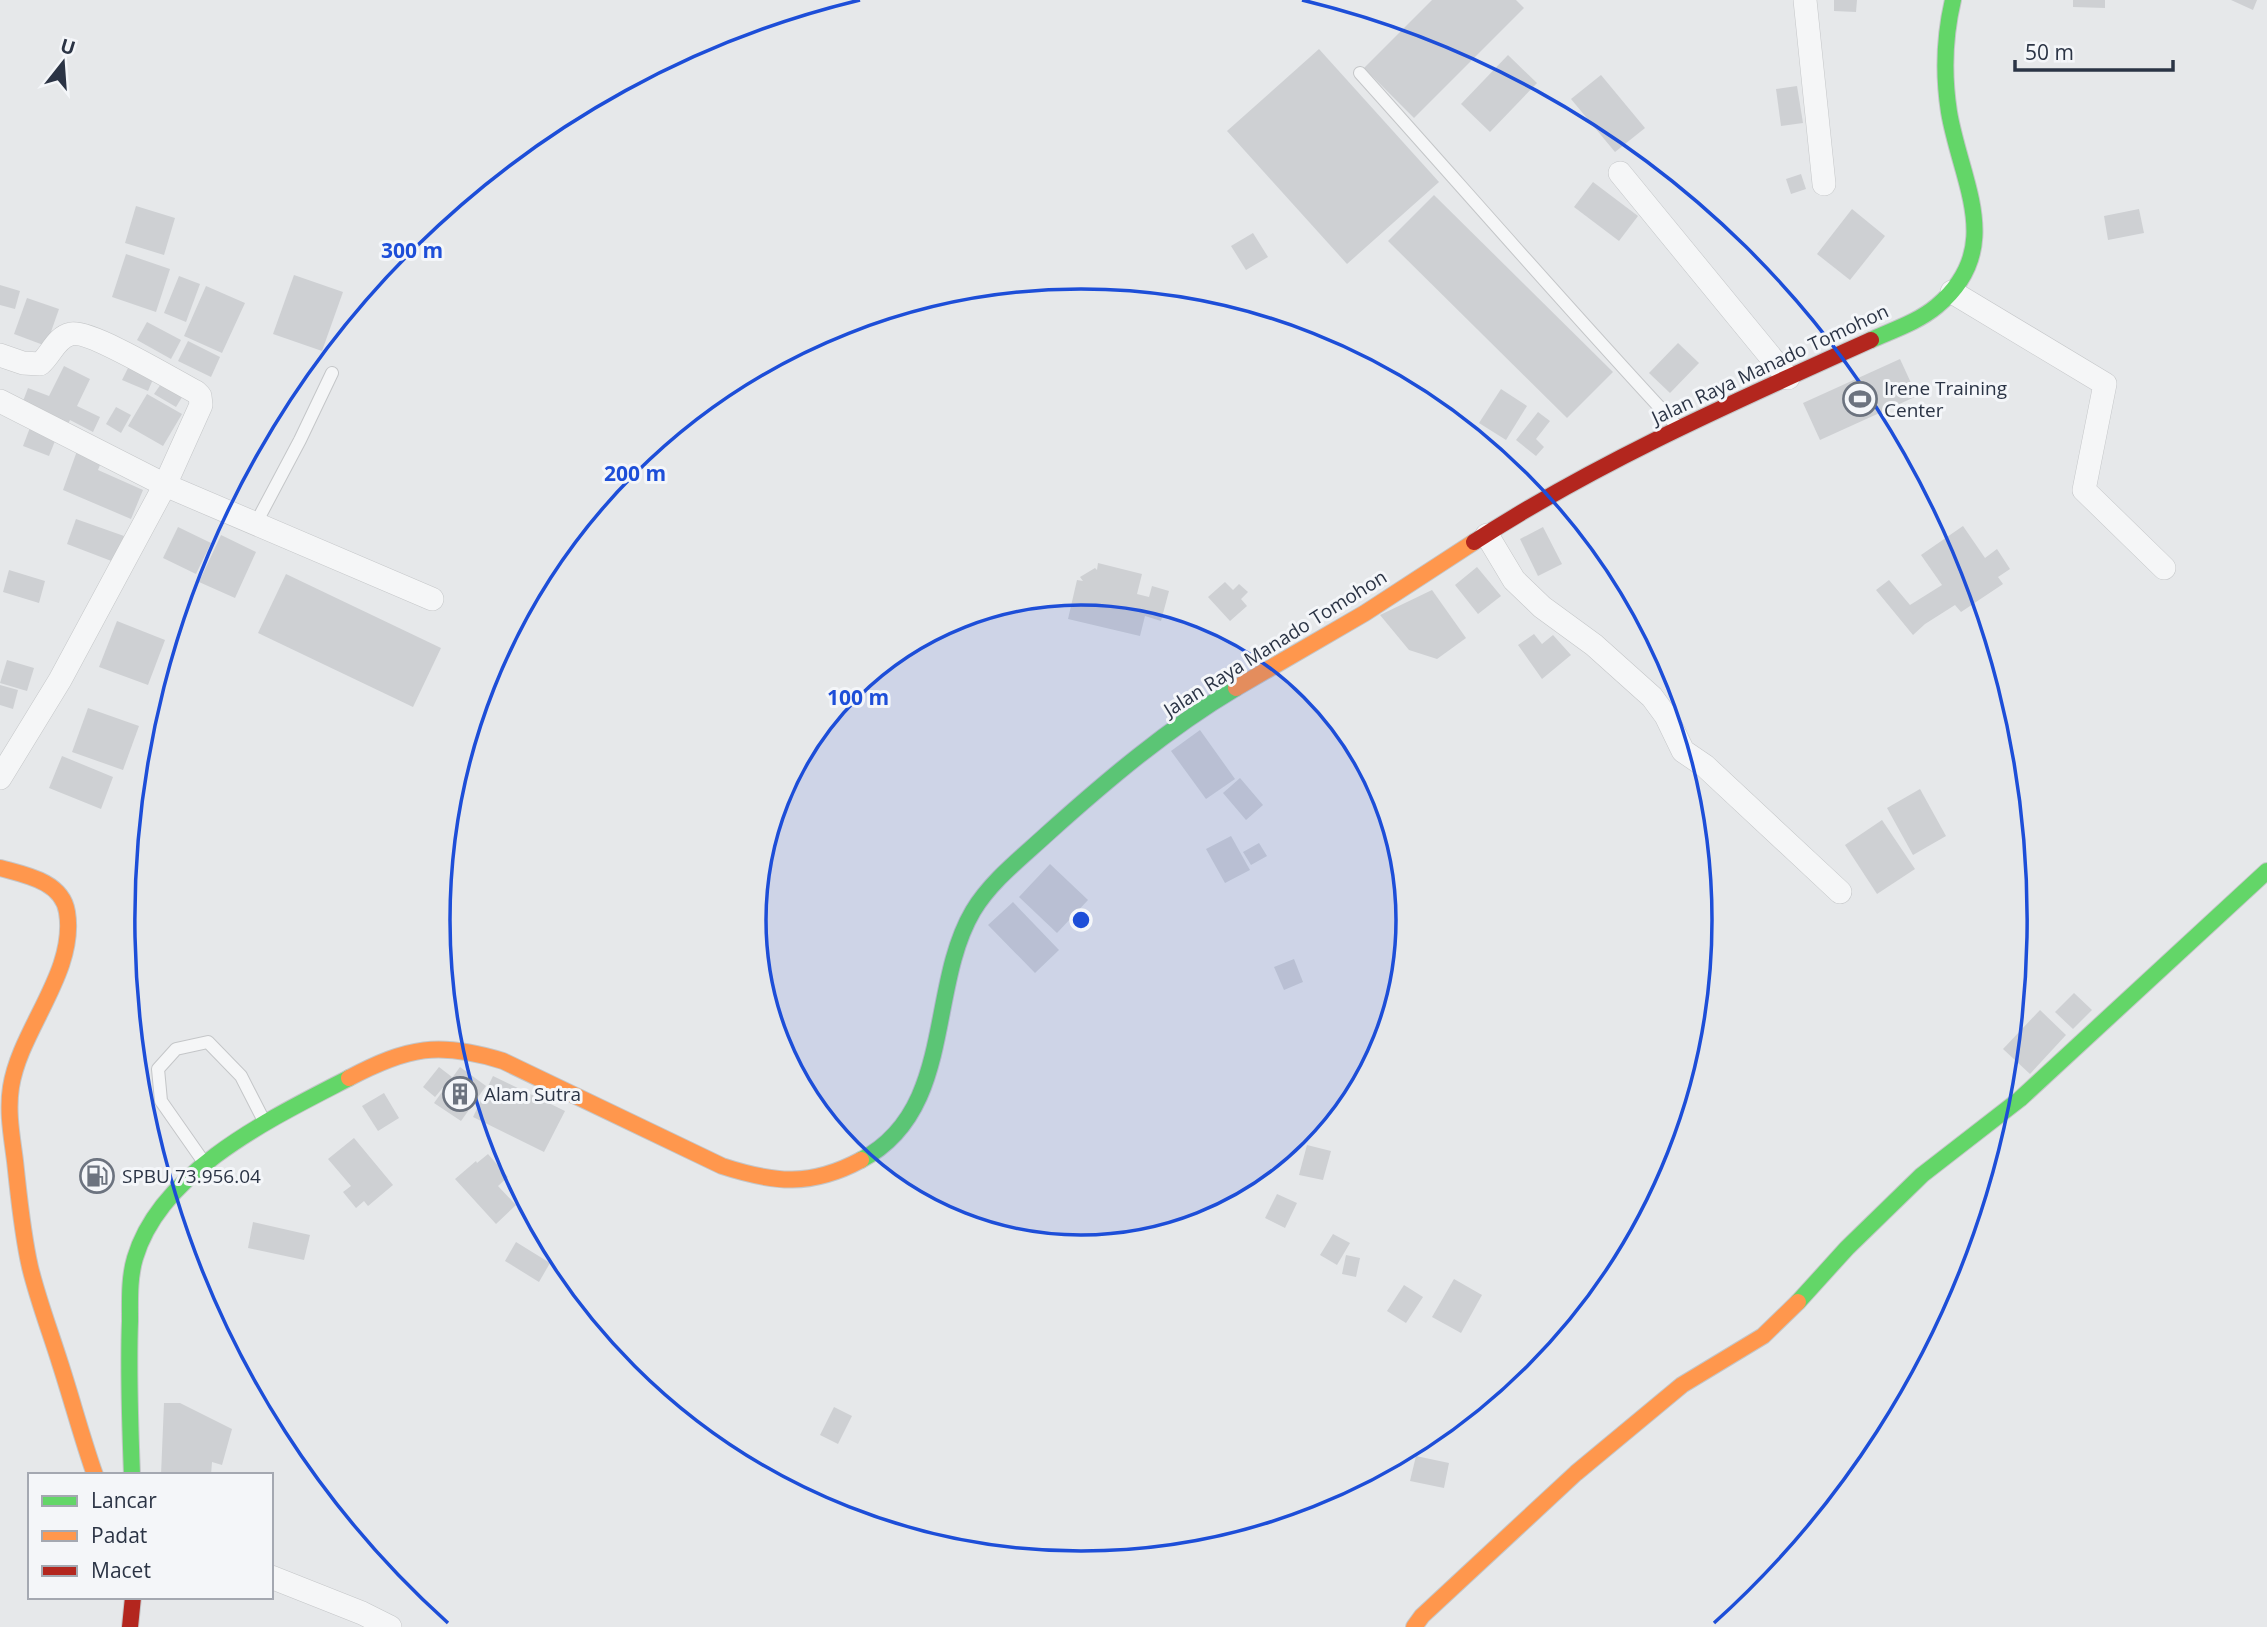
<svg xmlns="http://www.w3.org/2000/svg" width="2267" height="1627" viewBox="0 0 2267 1627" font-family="'Open Sans',sans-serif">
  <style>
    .building { fill: #ced0d3 }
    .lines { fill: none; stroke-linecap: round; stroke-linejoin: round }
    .lane-casing { stroke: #c4c6c8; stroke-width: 14 }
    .street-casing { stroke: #c4c6c8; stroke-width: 24 }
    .fast-casing { stroke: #c4c6c8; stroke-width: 18 }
    .slow-casing { stroke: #c4c6c8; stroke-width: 18 }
    .jam-casing { stroke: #c4c6c8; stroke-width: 18 }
    .lane { stroke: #f5f6f7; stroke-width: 12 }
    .street { stroke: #f5f6f7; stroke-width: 23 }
    .fast { stroke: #63d668; stroke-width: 16 }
    .slow { stroke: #ff974d; stroke-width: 16 }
    .jam { stroke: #b3261e; stroke-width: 16 }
    .ring { fill: none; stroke: #1d4ed8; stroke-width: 3.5 }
    .labels { text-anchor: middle; stroke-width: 6; stroke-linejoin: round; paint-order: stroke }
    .street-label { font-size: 19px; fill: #2b3445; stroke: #f4f6f9 }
    .poi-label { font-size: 19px; fill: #2b3445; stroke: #f4f6f9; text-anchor: start }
    .centre { fill: #1d4ed8; stroke: #f4f6f9; stroke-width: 3.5 }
    .ring-label { font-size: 21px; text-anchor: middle; font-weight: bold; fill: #1d4ed8; stroke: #f4f6f9; stroke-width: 6; stroke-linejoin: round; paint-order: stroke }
  </style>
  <rect width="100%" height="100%" fill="#e6e8ea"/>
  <!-- building -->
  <g class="building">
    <path d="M1432,0H1516L1524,8L1414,118L1364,68Z"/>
    <path d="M1834,0H1857L1856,12L1834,11Z"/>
    <path d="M2073,0H2105V8L2073,7Z"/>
    <path d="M2231,0H2257L2253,10Z"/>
    <path d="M1319,49L1439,182L1347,264L1227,131Z"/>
    <path d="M1508,55L1537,83L1490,132L1461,104Z"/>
    <path d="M1601,75L1645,128L1615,152L1571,99Z"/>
    <path d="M1797,86L1803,123L1781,126L1776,89Z"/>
    <path d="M1801,174L1806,189L1791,194L1786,179Z"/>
    <path d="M1593,182L1638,216L1619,241L1574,207Z"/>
    <path d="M1434,195L1613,372L1567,418L1388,241Z"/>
    <path d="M136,206L175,218L164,255L125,243Z"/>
    <path d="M1852,209L1885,236L1850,280L1817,254Z"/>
    <path d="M2139,209L2144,233L2108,240L2104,216Z"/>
    <path d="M1253,233L1268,257L1246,270L1231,246Z"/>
    <path d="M126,254L170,269L156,312L112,297Z"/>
    <path d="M294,275L343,292L322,351L273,334Z"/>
    <path d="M179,276L200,284L186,322L164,313Z"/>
    <path d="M0,285L20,291L15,309L0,305Z"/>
    <path d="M206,286L245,303L222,353L184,336Z"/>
    <path d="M27,298L59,309L46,346L14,334Z"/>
    <path d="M147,322L181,340L171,359L137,340Z"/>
    <path d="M188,341L220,357L211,377L178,361Z"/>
    <path d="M1678,343L1699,363L1670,393L1649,373Z"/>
    <path d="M1900,359L1917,396L1820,440L1803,403Z"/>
    <path d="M64,366L90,379L77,406L100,417L93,432L70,420L68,424L20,409L28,388L49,396Z"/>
    <path d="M129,366L154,377L148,391L122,380Z"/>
    <path d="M163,381L184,394L176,407L154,394Z"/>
    <path d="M1501,389L1527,406L1506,440L1479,423Z"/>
    <path d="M147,394L182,414L163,446L128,426Z"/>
    <path d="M116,407L131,415L121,433L106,424Z"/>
    <path d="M1538,412L1550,421L1536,439L1544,447L1536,456L1516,440Z"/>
    <path d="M31,425L57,436L49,456L23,446Z"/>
    <path d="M77,451L102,460L98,470L143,490L131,519L63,490Z"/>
    <path d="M76,519L124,536L114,562L67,544Z"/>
    <path d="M1963,526L1985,558L1997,549L2010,569L1998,577L2003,584L1961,612L1955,605L1925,624L1913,635L1876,590L1889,580L1910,605L1942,585L1921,555Z"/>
    <path d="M178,527L211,543L196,574L163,558Z"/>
    <path d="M1543,527L1562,564L1538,576L1520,539Z"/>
    <path d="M221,535L256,552L235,598L199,582Z"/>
    <path d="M1098,563L1142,574L1137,594L1149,597L1152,586L1169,591L1161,621L1145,616L1140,636L1068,619L1077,580L1083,581L1080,577L1095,568L1097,570Z"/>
    <path d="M1477,567L1501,596L1478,614L1455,585Z"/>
    <path d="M9,570L45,581L39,603L3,592Z"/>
    <path d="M286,574L441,648L413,707L258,633Z"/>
    <path d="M1225,582L1233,590L1239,584L1248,592L1241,599L1247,606L1230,621L1208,597Z"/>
    <path d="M1432,590L1466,638L1437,659L1409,650L1380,615Z"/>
    <path d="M117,621L165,640L148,685L99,667Z"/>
    <path d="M1534,634L1542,644L1553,635L1571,655L1542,679L1518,645Z"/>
    <path d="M7,660L34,668L27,691L0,683Z"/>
    <path d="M0,685L18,690L13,709L0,705Z"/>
    <path d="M88,708L139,726L123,770L72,752Z"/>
    <path d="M1200,730L1235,779L1206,799L1171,751Z"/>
    <path d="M62,756L113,777L101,809L49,788Z"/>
    <path d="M1240,778L1263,805L1246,820L1223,793Z"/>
    <path d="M1920,789L1946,836L1913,855L1887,808Z"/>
    <path d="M1882,820L1915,869L1877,894L1845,845Z"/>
    <path d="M1231,836L1250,870L1225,883L1206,849Z"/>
    <path d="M1259,843L1267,856L1251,865L1243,852Z"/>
    <path d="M1050,864L1088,900L1057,933L1019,897Z"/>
    <path d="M1013,902L1059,950L1035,973L988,925Z"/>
    <path d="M1294,959L1303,982L1284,990L1274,967Z"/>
    <path d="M2074,993L2092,1010L2073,1029L2055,1012Z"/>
    <path d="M2040,1010L2066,1035L2030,1074L2003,1049Z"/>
    <path d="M439,1067L452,1077L435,1097L423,1087Z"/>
    <path d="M460,1067L486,1086L461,1121L434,1103Z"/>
    <path d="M493,1076L565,1111L544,1152L473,1117Z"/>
    <path d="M384,1093L399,1118L378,1131L362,1106Z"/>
    <path d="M354,1138L393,1185L368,1206L364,1201L356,1208L343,1192L351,1186L328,1159Z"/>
    <path d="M1307,1145L1331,1151L1323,1180L1299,1175Z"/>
    <path d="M488,1154L508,1177L498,1186L516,1205L496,1224L455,1179L476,1161L477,1163Z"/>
    <path d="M1277,1194L1297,1203L1285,1228L1265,1218Z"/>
    <path d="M253,1222L310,1235L304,1260L248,1248Z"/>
    <path d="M1333,1234L1350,1243L1337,1265L1320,1255Z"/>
    <path d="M516,1242L550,1263L539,1282L505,1261Z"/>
    <path d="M1346,1255L1360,1258L1356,1277L1342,1274Z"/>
    <path d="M1454,1279L1482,1295L1461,1333L1432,1317Z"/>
    <path d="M1404,1285L1423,1297L1406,1323L1387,1311Z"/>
    <path d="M164,1403H180L232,1429L222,1465L212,1462L211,1475H161Z"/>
    <path d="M834,1407L852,1416L838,1444L820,1435Z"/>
    <path d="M1416,1456L1449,1463L1444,1488L1410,1481Z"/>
  </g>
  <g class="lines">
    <!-- lane casing -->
    <g class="lane-casing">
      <g id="lane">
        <path d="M1360,73C1466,191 1569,310 1677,426"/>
        <path d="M256,523L300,440L332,373"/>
        <path d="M203,1161L161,1101L158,1069L176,1049L208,1042L241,1076L263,1119"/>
      </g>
    </g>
    <!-- street casing -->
    <g class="street-casing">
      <g id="street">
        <path d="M1805,0L1824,184"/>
        <path d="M1620,173L1788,378"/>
        <path d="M1952,292L2105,384L2084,490L2164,568"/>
        <path d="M0,355L23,363L40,364C51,355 56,337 71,334C89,329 175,381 196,392L200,396L201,405L165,485L60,680L0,778"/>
        <path d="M0,401L165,485L432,599"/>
        <path d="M1487,535L1514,580L1542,607L1594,645L1652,697L1666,716L1683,751L1705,766L1840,892"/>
        <path d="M271,1577L362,1613L390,1627"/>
      </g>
    </g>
    <!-- fast casing -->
    <g class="fast-casing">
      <g id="fast">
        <path d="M1871,340C1893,330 1918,322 1937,306C2006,248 1961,183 1949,112C1943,73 1944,38 1953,0"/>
        <path d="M861,1160C955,1111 927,989 973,911C991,881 1021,858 1047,834C1106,781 1167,729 1236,688"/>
        <path d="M1798,1302L1847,1248L1922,1175L2020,1099L2267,871"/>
        <path d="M132,1475C130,1424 128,1372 130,1321C130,1300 129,1278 135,1258C161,1170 274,1117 349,1078"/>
      </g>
    </g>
    <!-- slow casing -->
    <g class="slow-casing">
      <g id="slow">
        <path d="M1236,688L1365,613L1474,542"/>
        <path d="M0,868C25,875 62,881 67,912C77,972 20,1029 11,1087C7,1112 12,1137 15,1161C19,1197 22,1232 30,1267C38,1300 50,1331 60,1363C72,1400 82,1438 95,1475"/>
        <path d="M349,1078C408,1047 439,1041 503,1061L722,1166C774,1183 811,1187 861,1160"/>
        <path d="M1414,1627L1422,1616L1576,1473L1682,1385L1763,1336L1798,1302"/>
      </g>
    </g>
    <!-- jam casing -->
    <g class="jam-casing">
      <g id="jam">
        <path d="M1474,542C1599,461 1736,401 1871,340"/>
        <path d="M130,1627L133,1597"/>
      </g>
    </g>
    <!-- lane -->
    <use href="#lane" class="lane"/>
    <!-- street -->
    <use href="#street" class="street"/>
    <!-- fast -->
    <use href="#fast" class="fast"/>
    <!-- slow -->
    <use href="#slow" class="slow"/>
    <!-- jam -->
    <use href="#jam" class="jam"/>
  </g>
  <!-- distance rings -->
  <circle cx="1081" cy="920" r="315" fill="#1d4ed8" fill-opacity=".12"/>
  <g class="ring">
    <circle cx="1081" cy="920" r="315"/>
    <circle cx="1081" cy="920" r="631"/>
    <path d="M448 1623A946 946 0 0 1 860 0M1302 0A946 946 0 0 1 1714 1623"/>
  </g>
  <!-- icons -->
  <defs>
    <g id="stadium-ring" transform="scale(1.75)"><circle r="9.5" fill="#f4f6f9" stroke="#6c737f" stroke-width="1.5"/><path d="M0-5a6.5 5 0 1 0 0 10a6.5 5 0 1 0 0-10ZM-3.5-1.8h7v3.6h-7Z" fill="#6c737f"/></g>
    <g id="building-ring" transform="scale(1.75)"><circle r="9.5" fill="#f4f6f9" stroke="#6c737f" stroke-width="1.5"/><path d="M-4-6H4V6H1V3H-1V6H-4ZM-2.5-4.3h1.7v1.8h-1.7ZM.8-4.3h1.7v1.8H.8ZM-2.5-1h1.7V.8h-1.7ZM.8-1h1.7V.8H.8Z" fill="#6c737f"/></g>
    <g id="fuel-ring" transform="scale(1.75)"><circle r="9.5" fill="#f4f6f9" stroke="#6c737f" stroke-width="1.5"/><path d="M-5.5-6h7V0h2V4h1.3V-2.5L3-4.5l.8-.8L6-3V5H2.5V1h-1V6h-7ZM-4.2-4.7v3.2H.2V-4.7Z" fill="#6c737f"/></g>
  </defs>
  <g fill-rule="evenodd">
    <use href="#stadium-ring" x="1860" y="399"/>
    <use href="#building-ring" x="460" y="1094"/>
    <use href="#fuel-ring" x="97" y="1176"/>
  </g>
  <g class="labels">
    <!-- street labels -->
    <g class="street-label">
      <text transform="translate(1770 364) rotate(-25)" y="7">Jalan Raya Manado Tomohon</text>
      <text transform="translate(1275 643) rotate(-32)" y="7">Jalan Raya Manado Tomohon</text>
    </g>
    <!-- poi labels -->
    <g class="poi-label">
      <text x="1884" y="395">Irene Training<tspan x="1884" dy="22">Center</tspan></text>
      <text x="484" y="1101">Alam Sutra</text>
      <text x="122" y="1183">SPBU 73.956.04</text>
    </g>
  </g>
  <circle cx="1081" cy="920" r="10" class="centre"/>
  <g class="ring-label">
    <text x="412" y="258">300 m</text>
    <text x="635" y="481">200 m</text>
    <text x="858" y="705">100 m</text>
  </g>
  <!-- legend -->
  <rect x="28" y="1473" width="245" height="126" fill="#f4f6f9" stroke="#a4a8b1" stroke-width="2"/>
  <rect x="42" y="1496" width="35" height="10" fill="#63d668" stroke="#a4a8b1" stroke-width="2"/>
  <text x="91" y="1508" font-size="21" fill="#2b3445">Lancar</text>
  <rect x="42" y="1531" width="35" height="10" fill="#ff974d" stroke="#a4a8b1" stroke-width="2"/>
  <text x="91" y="1543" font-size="21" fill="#2b3445">Padat</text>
  <rect x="42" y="1566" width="35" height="10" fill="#b3261e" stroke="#a4a8b1" stroke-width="2"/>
  <text x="91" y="1578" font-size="21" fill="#2b3445">Macet</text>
  <!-- north arrow -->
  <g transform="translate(63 63) rotate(17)" stroke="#f4f6f9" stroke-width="5" paint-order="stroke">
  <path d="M0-5L12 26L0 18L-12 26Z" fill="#2b3445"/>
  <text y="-10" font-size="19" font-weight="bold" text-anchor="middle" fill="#2b3445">U</text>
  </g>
  <!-- scale -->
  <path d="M2015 60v10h158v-10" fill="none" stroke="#2b3445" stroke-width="3.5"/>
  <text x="2025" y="60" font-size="21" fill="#2b3445" stroke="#f4f6f9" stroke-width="5" paint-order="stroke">50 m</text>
</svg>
